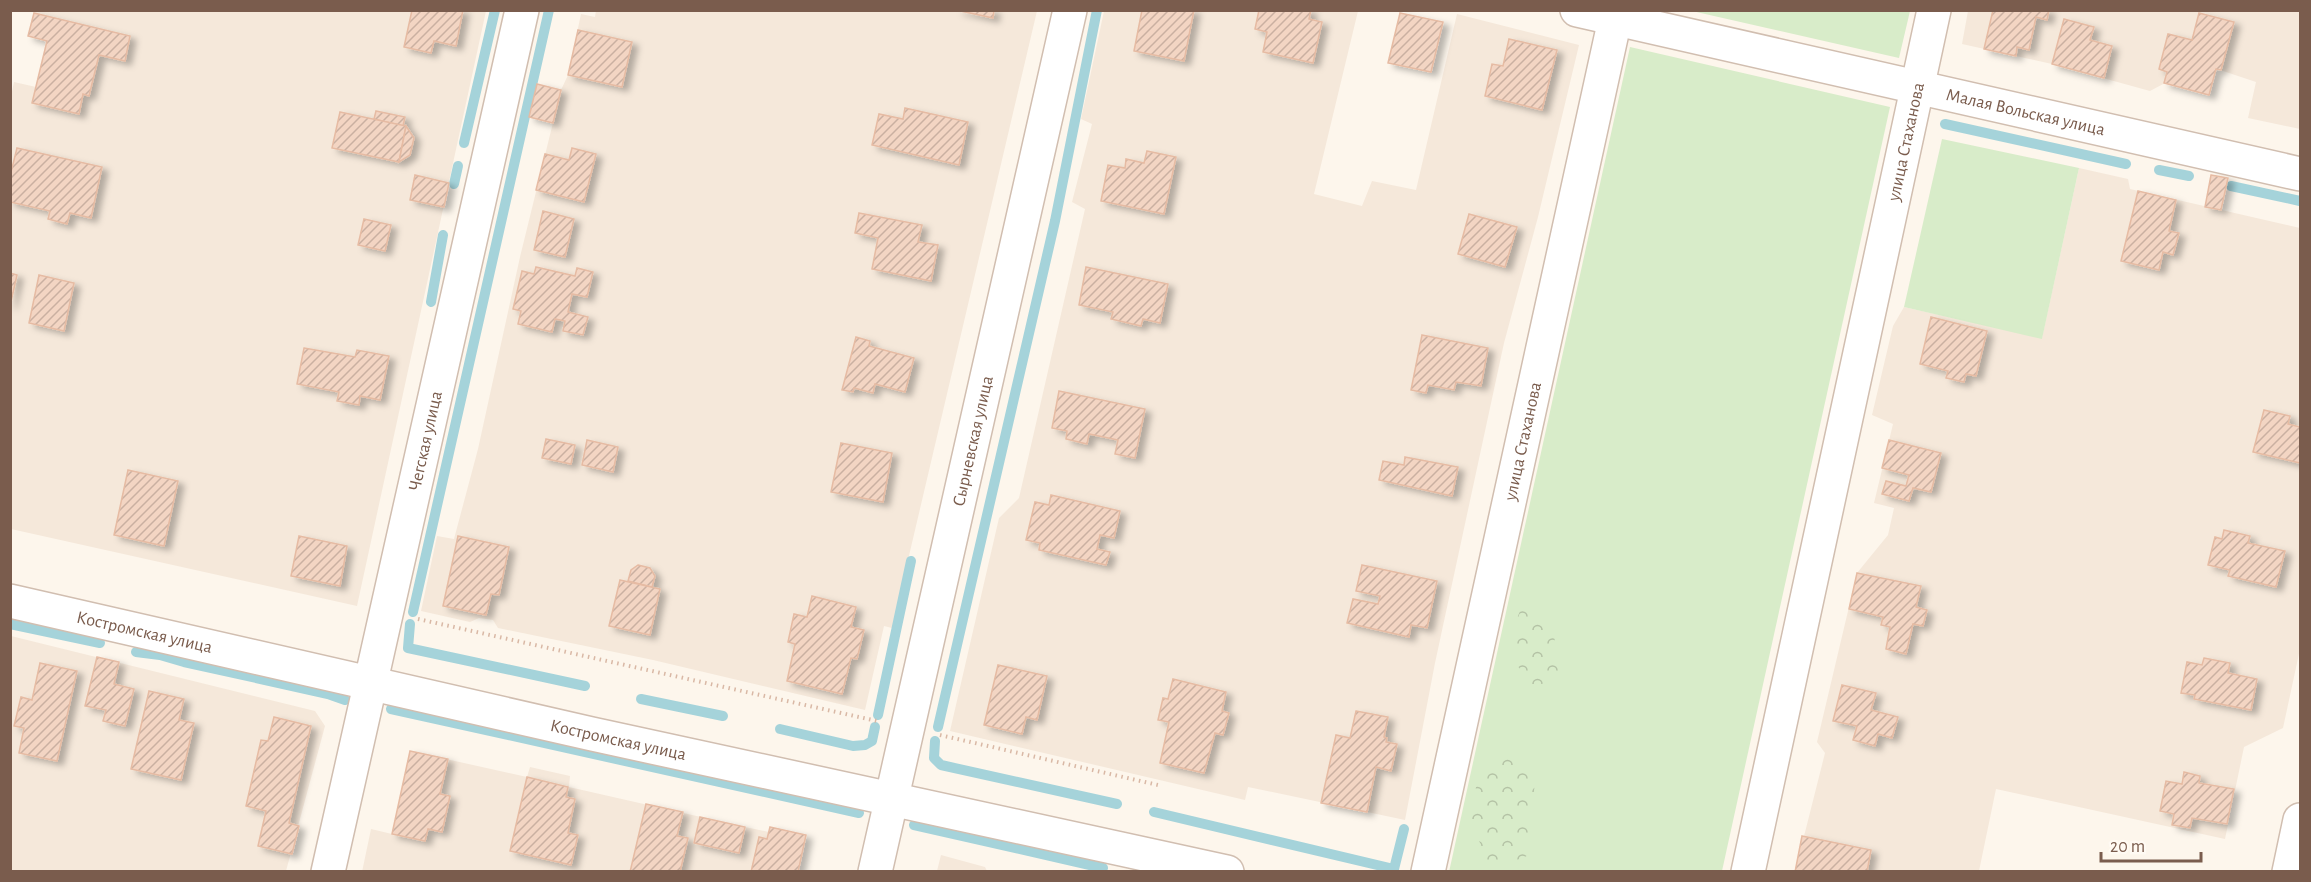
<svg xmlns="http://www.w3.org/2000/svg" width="2311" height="882" viewBox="0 0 2311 882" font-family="'Alegreya Sans',sans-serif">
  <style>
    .residential { fill: #f5e8da }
    .grass { fill: #d8ecc9 }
    .forest { fill: url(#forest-crowns) }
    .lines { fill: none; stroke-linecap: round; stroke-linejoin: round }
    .stream { stroke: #a5d3da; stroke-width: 10 }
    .building { fill: url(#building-hatch); stroke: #e6bba3; stroke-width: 1.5; filter: url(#shadow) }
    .minor-casing { stroke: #d1beb0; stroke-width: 36 }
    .tertiary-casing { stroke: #d1beb0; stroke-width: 36 }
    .path { stroke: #d9b8a5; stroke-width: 4; stroke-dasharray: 1.5 4.5; stroke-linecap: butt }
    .minor { stroke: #fff; stroke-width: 33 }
    .tertiary { stroke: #fff; stroke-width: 33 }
    .labels { text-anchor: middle; stroke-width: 4.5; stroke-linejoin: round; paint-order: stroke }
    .street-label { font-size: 18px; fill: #7a5c4d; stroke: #fffaf3 }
  </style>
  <defs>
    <pattern id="forest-crowns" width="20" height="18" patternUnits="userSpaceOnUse" patternTransform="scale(1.5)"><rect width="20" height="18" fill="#d8ecc9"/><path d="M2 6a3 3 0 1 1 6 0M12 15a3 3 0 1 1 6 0" fill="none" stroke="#b4c2a5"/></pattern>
    <pattern id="building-hatch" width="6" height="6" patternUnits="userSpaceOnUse" patternTransform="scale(1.5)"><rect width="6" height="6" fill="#f3d5c3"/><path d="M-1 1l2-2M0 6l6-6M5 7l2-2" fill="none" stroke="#cab0a1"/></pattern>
    <filter id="shadow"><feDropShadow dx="6" dy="4" stdDeviation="3" flood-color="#0004"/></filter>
  </defs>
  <rect width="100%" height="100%" fill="#fdf6ec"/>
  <!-- residential -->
  <g class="residential">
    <path d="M596,10L1037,11L892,628L884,626L865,710L653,660L498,628L493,620L479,618L470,622L421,611L437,536L454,539L478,449L520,257L561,90L568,75L581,14L595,17Z"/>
    <path d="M34,11H486L357,606L11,529V96L14,82L36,87L47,41L28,36Z"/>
    <path d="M1104,11H1358L1314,194L1362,206L1372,181L1416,190L1457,14L1579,45L1538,217L1504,343L1435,663L1405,820L1248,787L1245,800L950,731L999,518L1019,498L1085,209L1072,202L1092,124L1081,119Z"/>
    <path d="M1968,11H2300V129L2248,118L2256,82L2217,69L2209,95L2165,83L2150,91L2052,64L1962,44Z"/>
    <path d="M2079,168L2128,179L2130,189L2300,228V649L2283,728L2244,747L2225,839L1996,789L1979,871L1795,872L1825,753L1817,742L1857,573L1888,535L1894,508L1874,503L1893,424L1872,415L1893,326L1904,307L2042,338Z"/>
    <path d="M11,636L315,711L325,726L286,871L11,872Z"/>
    <path d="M410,751L527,777L530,767L570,776L569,787L745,827L769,832L770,827L806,835L798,871L362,872L371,829L392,834Z"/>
    <path d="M941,855L985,867L987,871H937Z"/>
  </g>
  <!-- grass -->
  <g class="grass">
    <path d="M1692,11L1910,10V11L1899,58Z"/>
    <path d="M1630,47L1890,107L1722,871L1449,872Z"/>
    <path d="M1942,139L2079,168L2042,339L1904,307Z"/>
  </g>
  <!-- forest -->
  <g class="forest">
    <path d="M1533,606L1553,628L1559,671L1537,688L1521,675L1510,638L1521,608Z"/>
    <path d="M1510,744L1535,780L1529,855L1492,871L1471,822L1478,773Z"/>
  </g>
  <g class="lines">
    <!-- stream -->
    <g class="stream">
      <path d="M1945,124L2126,164"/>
      <path d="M464,143L495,10"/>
      <path d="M2159,170L2189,176"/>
      <path d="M454,184L458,166"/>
      <path d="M2231,186L2300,201"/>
      <path d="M431,302L443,235"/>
      <path d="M413,612L549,10"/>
      <path d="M10,624L100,643"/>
      <path d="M410,624L408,648L585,686"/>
      <path d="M136,652L160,655L184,662L328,694L345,700"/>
      <path d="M641,699L723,716"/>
      <path d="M391,709L859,813"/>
      <path d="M878,715L911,561"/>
      <path d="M938,727L1055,221L1097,10"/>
      <path d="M780,729L853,746L865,745L872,741L875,727"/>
      <path d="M935,741L934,758L941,765L1117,804"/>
      <path d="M1154,812L1394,869L1404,829"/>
      <path d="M914,825L1103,868"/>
    </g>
  </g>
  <!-- building -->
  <g class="building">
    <path d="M412,10H463L456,46L434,41L431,53L404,47Z"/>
    <path d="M956,10H994L993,18Z"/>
    <path d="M1142,10H1194L1184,61L1134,51Z"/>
    <path d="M1259,10H1311L1309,19L1322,22L1313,63L1263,52L1267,32L1255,29Z"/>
    <path d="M1993,10H2049L2047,20L2036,17L2029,50L2017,47L2016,56L1984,49Z"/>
    <path d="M34,13L130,36L125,61L99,55L89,96L83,94L79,114L32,103L47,41L28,36Z"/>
    <path d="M1400,13L1443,22L1431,72L1388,63Z"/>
    <path d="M2199,13L2234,22L2221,70L2216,69L2209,95L2164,83L2167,72L2159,69L2168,34L2192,40Z"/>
    <path d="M2064,19L2094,27L2090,40L2112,46L2104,78L2052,64Z"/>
    <path d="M578,30L632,42L622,87L568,75Z"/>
    <path d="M1509,39L1557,50L1542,110L1485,96L1492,64L1503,66Z"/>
    <path d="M537,84L561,90L553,123L529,117Z"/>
    <path d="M905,108L968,122L959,165L872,145L879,114L903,119Z"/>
    <path d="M376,111L405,117L403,126L374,119Z"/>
    <path d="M340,112L406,126L399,162L332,148Z"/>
    <path d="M406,126L414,138L410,155L399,162Z"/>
    <path d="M17,148L102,167L91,218L70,213L67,224L48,219L50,211L10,202V176Z"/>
    <path d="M572,148L596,154L584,202L536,190L545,154L569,160Z"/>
    <path d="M1147,151L1176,157L1164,214L1101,201L1108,165L1125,168L1126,159L1144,163Z"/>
    <path d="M415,175L449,183L444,207L410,200Z"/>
    <path d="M2211,175L2228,178L2221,210L2205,207Z"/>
    <path d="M2138,191L2176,200L2169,231L2179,233L2173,255L2163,252L2159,270L2121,261Z"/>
    <path d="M543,211L574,219L565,257L534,250Z"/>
    <path d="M859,213L922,225L918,242L938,245L931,281L872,269L878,238L855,233Z"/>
    <path d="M1469,214L1517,227L1505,267L1458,254Z"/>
    <path d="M364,219L391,225L385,251L358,245Z"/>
    <path d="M536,267L575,276L577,268L593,272L587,297L572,294L568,312L588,317L583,335L563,331L565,321L555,319L552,332L518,324L521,311L513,309L522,271L534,274Z"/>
    <path d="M1086,267L1168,284L1160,323L1143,319L1141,326L1111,319L1113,312L1079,305Z"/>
    <path d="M10,273L17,275L10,306Z"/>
    <path d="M39,275L74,283L64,331L29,323Z"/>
    <path d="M1931,317L1987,331L1976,376L1966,374L1964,382L1946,378L1948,371L1920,364Z"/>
    <path d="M1422,335L1488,348L1481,386L1456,382L1454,390L1428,385L1426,393L1411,390Z"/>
    <path d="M856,337L870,341L869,346L914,358L905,392L875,384L873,393L854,388L853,392L842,390Z"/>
    <path d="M304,348L355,357L357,350L389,356L380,400L360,396L359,405L337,401L339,392L297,384Z"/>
    <path d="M1059,391L1145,409L1135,458L1115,454L1118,440L1089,434L1087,444L1066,439L1067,431L1052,428Z"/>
    <path d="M2264,410L2290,416L2288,424L2300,427V463L2253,452Z"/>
    <path d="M546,439L575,445L571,464L542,458Z"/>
    <path d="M587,440L618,447L613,472L582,465Z"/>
    <path d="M1889,440L1941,453L1931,492L1913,488L1909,501L1882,494L1886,481L1906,486L1909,475L1882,468Z"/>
    <path d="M841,443L892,453L883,502L831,492Z"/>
    <path d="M1405,457L1458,467L1452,496L1379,480L1383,461L1404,465Z"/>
    <path d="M128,470L178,481L164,546L114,535Z"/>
    <path d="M1051,495L1120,511L1114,538L1100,535L1097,549L1110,552L1106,565L1039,550L1040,543L1026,540L1035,502L1049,505Z"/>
    <path d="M2224,530L2250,536L2248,543L2285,551L2276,587L2228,576L2230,570L2208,565L2215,537L2222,539Z"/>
    <path d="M299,536L347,546L340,586L291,576Z"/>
    <path d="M458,536L509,547L499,595L491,594L486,615L443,606Z"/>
    <path d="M638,565L650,568L655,576L652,587L628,581L631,570Z"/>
    <path d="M1362,565L1437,581L1427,628L1411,625L1409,637L1347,623L1353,599L1378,604L1380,596L1356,591Z"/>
    <path d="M1857,573L1921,586L1916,607L1927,610L1923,626L1913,624L1906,654L1886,649L1890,627L1881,625L1883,617L1849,609Z"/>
    <path d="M620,580L660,589L650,635L609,626Z"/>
    <path d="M812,596L856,607L851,627L864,630L857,659L851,658L842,694L787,681L795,644L788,642L794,614L807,617Z"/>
    <path d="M97,657L119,662L114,684L134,689L125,726L103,721L106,710L85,706Z"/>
    <path d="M2204,658L2230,663L2228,673L2257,679L2251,710L2194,699L2195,695L2181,693L2187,662L2202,665Z"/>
    <path d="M40,663L77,671L57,761L19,753L24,728L14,726L21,697L32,700Z"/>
    <path d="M998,665L1047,676L1037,720L1026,717L1022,734L984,725Z"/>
    <path d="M1173,679L1226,692L1222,711L1229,713L1223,735L1215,733L1204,773L1160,763L1169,722L1158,720L1163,698L1168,699Z"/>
    <path d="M1842,685L1876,693L1871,710L1898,717L1892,738L1878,734L1875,746L1853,740L1857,726L1833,721Z"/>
    <path d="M149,691L184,699L179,720L194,723L181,780L131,769Z"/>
    <path d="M1356,711L1388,717L1384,737L1387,738L1386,742L1397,744L1391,771L1376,767L1367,812L1321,803L1336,735L1350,738Z"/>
    <path d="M274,717L311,726L289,823L299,826L292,854L258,846L266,811L246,806L261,740L268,741Z"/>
    <path d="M410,751L448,759L440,794L450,796L442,832L428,829L425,841L392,834Z"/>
    <path d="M2184,772L2200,776L2199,783L2234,789L2227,824L2192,818L2190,828L2172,825L2174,814L2160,811L2166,781L2182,784Z"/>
    <path d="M527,777L568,787L566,797L575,799L568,833L578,835L571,865L510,851Z"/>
    <path d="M646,804L683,812L677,836L688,838L680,872H630Z"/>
    <path d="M700,817L745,827L739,853L694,843Z"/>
    <path d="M770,827L806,835L798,872H751L759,837L767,839Z"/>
    <path d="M1802,836L1871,850L1867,872H1795Z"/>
  </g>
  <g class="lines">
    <!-- minor casing -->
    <g class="minor-casing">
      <g id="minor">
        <path id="s1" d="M1577,10L2300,174"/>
        <path id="s2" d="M328,872L522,10"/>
        <path id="s3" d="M875,872L1070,10"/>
        <path id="s4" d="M1428,872L1617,10"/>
        <path id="s5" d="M1748,872L1934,10"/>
        <path d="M2289,872L2300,820"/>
      </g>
    </g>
    <!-- tertiary casing -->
    <g class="tertiary-casing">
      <g id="tertiary">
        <path id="s6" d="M10,601L592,734L1227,872"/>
      </g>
    </g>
    <!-- path -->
    <g class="path">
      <path d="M418,619L877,721"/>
      <path d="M940,735L1158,785"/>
    </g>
    <!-- minor -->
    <use href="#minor" class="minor"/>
    <!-- tertiary -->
    <use href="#tertiary" class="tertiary"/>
  </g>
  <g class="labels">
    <!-- street labels -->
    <g class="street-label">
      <text dy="6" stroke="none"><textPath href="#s1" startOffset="460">Малая Вольская улица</textPath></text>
      <text dy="6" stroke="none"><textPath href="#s5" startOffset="747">улица Стаханова</textPath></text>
      <text dy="6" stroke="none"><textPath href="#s2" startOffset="442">Чегская улица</textPath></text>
      <text dy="6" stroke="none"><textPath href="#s3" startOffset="442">Сырневская улица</textPath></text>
      <text dy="6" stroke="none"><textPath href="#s4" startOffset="441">улица Стаханова</textPath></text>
      <text dy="6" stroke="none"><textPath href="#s6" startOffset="138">Костромская улица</textPath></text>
      <text dy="6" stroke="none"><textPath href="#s6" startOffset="624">Костромская улица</textPath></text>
    </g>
  </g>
  <!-- border -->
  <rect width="2311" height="882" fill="none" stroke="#7a5c4d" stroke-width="24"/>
  <!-- scale -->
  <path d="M2101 852v9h100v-9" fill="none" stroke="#7a5c4d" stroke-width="3"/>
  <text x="2110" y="852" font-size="18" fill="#7a5c4d" stroke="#fffaf3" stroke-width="4.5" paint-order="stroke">20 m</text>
</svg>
